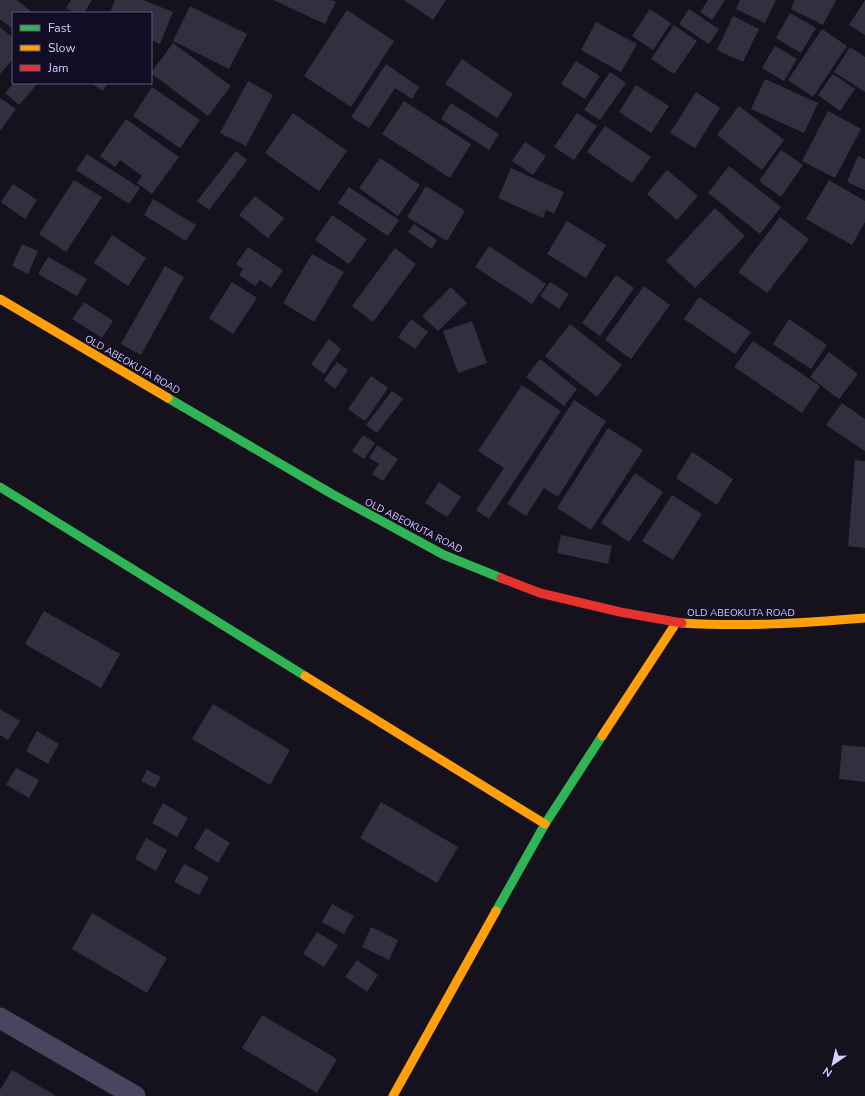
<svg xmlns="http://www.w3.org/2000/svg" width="865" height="1096" viewBox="0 0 865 1096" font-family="'Nunito Sans',sans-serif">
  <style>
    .building { fill: #332f41 }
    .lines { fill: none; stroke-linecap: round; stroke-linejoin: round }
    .street { stroke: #484560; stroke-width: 21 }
    .fast { stroke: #30b455; stroke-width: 9 }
    .slow { stroke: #ff9f0a; stroke-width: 9 }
    .jam { stroke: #e5322d; stroke-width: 9 }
    .labels { text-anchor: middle; stroke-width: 3; stroke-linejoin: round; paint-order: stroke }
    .street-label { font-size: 10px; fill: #d8cfff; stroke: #120c24 }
  </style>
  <rect width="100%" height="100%" fill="#15121e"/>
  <!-- building -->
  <g class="building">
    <path d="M0,0H17L33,13H13V29L0,19Z"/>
    <path d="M71,0H92L84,13H75L66,8Z"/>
    <path d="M115,0H143L173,12L160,44L151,40V13H110Z"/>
    <path d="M273,0H331L336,2L325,24Z"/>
    <path d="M404,0H446L433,20Z"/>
    <path d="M708,0H725L712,20L700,12Z"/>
    <path d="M740,0H776L765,23L736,9Z"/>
    <path d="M795,0H836L823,25L791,9Z"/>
    <path d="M865,0V35L849,25Z"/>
    <path d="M190,6L247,34L229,69L173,41Z"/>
    <path d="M650,9L671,23L653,50L632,36Z"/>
    <path d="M689,9L719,29L709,44L679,24Z"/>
    <path d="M347,10L394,41L351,107L304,76Z"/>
    <path d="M790,13L816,28L801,53L776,38Z"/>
    <path d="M733,16L759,29L743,62L717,50Z"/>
    <path d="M596,22L637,44L621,72L581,50Z"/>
    <path d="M674,25L697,41L674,74L651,59Z"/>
    <path d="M0,27L13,38V59L0,74Z"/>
    <path d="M822,29L847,46L813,97L788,80Z"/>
    <path d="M173,43L231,86L208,116L151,73Z"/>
    <path d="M775,46L797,59L784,81L762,68Z"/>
    <path d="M850,47L865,57V92L834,72Z"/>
    <path d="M462,59L513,94L497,118L445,84Z"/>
    <path d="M576,61L600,76L585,99L561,84Z"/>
    <path d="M386,64L419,87L412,99L395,88L369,128L351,117Z"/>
    <path d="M610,72L626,83L600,120L584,110Z"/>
    <path d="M833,74L855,89L840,111L818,95Z"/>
    <path d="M765,79L818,103L804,133L751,109Z"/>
    <path d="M248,81L273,95L246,146L220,133Z"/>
    <path d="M14,83H38L19,105L5,93Z"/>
    <path d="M91,83H108L103,91Z"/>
    <path d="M636,85L669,106L651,133L619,112Z"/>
    <path d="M152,87L200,120L180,148L133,116Z"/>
    <path d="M696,92L720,108L695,148L670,133Z"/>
    <path d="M0,98L16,109L0,131Z"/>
    <path d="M404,101L471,144L450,178L382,134Z"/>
    <path d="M451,103L499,134L489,150L441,119Z"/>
    <path d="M739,106L784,140L762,170L717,135Z"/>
    <path d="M828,111L861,129L835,178L802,161Z"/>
    <path d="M293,113L347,151L319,191L265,153Z"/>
    <path d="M577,113L597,126L574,160L554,147Z"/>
    <path d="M126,119L179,157L152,194L137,183L142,176L120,160L115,167L100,156Z"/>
    <path d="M605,126L651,157L632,183L587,152Z"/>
    <path d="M525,142L546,156L533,175L512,161Z"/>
    <path d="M781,150L803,165L781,197L759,181Z"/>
    <path d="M236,151L247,160L209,210L197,201Z"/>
    <path d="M87,154L140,188L129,204L76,170Z"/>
    <path d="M858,156L865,159V190L847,182Z"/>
    <path d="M380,158L420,185L398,216L359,188Z"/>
    <path d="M729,166L781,207L760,234L708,193Z"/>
    <path d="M511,168L564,192L554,214L546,210L543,218L498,198Z"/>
    <path d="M667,170L698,196L677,220L647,194Z"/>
    <path d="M74,180L102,197L66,252L39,234Z"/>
    <path d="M829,180L865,201V222L852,245L806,219Z"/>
    <path d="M13,184L37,200L25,219L1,202Z"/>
    <path d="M426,186L465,211L447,241L407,217Z"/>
    <path d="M349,187L399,220L388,236L338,203Z"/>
    <path d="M255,196L284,218L268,238L239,215Z"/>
    <path d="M153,199L196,225L186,241L144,215Z"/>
    <path d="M715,208L745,236L695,288L666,261Z"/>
    <path d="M332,215L367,239L349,264L315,240Z"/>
    <path d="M780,217L809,239L767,293L738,272Z"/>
    <path d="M567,221L606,245L586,278L547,254Z"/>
    <path d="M414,224L437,240L432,249L408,232Z"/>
    <path d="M112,235L146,258L128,286L94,263Z"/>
    <path d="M22,244L38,251L28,274L12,266Z"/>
    <path d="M489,246L546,284L532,304L475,267Z"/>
    <path d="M248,247L283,270L271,288L260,280L255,286L239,275L243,269L236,264Z"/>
    <path d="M395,248L416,264L373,322L352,306Z"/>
    <path d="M312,254L344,272L314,322L283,303Z"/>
    <path d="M48,257L87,279L77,296L38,274Z"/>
    <path d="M165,266L184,277L141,355L121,344Z"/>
    <path d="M616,275L634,288L600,336L582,323Z"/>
    <path d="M232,282L257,298L233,334L209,318Z"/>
    <path d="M550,282L569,294L559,309L540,296Z"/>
    <path d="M644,286L670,305L631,359L605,340Z"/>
    <path d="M451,287L467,303L438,331L422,316Z"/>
    <path d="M699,297L751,332L735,354L684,319Z"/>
    <path d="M84,302L113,321L102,338L72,319Z"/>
    <path d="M411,319L428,332L415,349L398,337Z"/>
    <path d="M789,319L827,345L811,369L773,344Z"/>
    <path d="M472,321L487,363L458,373L443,331Z"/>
    <path d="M570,324L622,365L597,397L545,356Z"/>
    <path d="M329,339L341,349L324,374L311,364Z"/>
    <path d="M753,341L820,386L802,413L734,367Z"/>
    <path d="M829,352L858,374L839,399L810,377Z"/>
    <path d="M540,359L577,389L564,406L526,377Z"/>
    <path d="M337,362L348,370L335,389L324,380Z"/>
    <path d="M371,376L388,388L365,421L348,409Z"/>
    <path d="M522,385L561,411L489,519L476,510L504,468L478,451Z"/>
    <path d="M392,391L403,399L377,433L366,425Z"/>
    <path d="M574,400L606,421L558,497L544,488L526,516L507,504Z"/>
    <path d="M842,403L865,419V451L826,425Z"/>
    <path d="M608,428L643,450L591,530L557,508Z"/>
    <path d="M363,435L375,443L364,459L352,451Z"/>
    <path d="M377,445L398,459L383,481L372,474L379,464L369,458Z"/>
    <path d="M692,452L733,479L717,505L676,478Z"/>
    <path d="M855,460L865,461V548L848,546Z"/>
    <path d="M635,473L663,492L629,542L601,523Z"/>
    <path d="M439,482L461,497L447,517L425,503Z"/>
    <path d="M672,495L702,514L673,560L642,541Z"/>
    <path d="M561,535L612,546L608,564L557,553Z"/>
    <path d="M44,611L120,654L101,688L25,644Z"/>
    <path d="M213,704L290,750L270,785L192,739Z"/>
    <path d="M0,709L20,721L8,740L0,735Z"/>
    <path d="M37,731L59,744L48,764L26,751Z"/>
    <path d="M842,745L865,747V782L839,779Z"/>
    <path d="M16,768L39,780L29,798L6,785Z"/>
    <path d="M147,770L161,777L155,788L141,781Z"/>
    <path d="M381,802L458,847L437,883L360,838Z"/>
    <path d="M163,803L188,818L177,837L152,823Z"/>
    <path d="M206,828L230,843L218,863L194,848Z"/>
    <path d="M146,838L167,850L156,871L135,859Z"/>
    <path d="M184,864L209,877L199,895L174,882Z"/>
    <path d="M332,904L354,916L344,934L322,922Z"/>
    <path d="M92,913L167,958L147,993L72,949Z"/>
    <path d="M371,927L398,940L389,960L362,947Z"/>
    <path d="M317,932L338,945L324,967L303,954Z"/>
    <path d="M357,960L378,975L367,992L345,977Z"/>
    <path d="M262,1015L337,1059L317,1093L242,1048Z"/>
    <path d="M12,1070L56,1096H0V1090Z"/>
  </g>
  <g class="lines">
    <!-- street -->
    <path class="street" d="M0,1018L135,1096"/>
    <!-- fast -->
    <g class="fast">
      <path d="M168,398L332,494L444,555L501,578"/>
      <path d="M0,487L305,676"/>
      <path d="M496,911L545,824L602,736"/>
    </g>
    <!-- slow -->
    <g class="slow">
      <path d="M0,299L168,398"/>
      <path d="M682,623C743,627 804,623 865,618"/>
      <path d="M305,676L545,824"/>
      <path d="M602,736L676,623"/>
      <path d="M393,1096L496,911"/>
    </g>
    <!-- jam -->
    <path class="jam" d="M501,578L540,593L620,612L682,623"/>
  </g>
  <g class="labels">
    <!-- street labels -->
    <g class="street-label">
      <text transform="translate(133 364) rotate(30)" y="4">OLD ABEOKUTA ROAD</text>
      <text transform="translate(414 525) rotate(27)" y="4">OLD ABEOKUTA ROAD</text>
      <text x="741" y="616">OLD ABEOKUTA ROAD</text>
    </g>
  </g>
  <!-- legend -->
  <rect x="12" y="12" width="140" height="72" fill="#120c24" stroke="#615a7c"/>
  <rect x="20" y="25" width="20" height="6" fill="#30b455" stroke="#615a7c"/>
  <text x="48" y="32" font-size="12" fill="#d8cfff">Fast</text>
  <rect x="20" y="45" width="20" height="6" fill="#ff9f0a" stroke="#615a7c"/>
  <text x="48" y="52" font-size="12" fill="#d8cfff">Slow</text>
  <rect x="20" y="65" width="20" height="6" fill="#e5322d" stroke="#615a7c"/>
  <text x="48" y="72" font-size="12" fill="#d8cfff">Jam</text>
  <!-- north arrow -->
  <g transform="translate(833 1064) rotate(214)" stroke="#120c24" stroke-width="3" paint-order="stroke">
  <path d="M0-3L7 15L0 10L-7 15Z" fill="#d8cfff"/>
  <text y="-6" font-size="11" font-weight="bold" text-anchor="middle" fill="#d8cfff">N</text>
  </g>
</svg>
